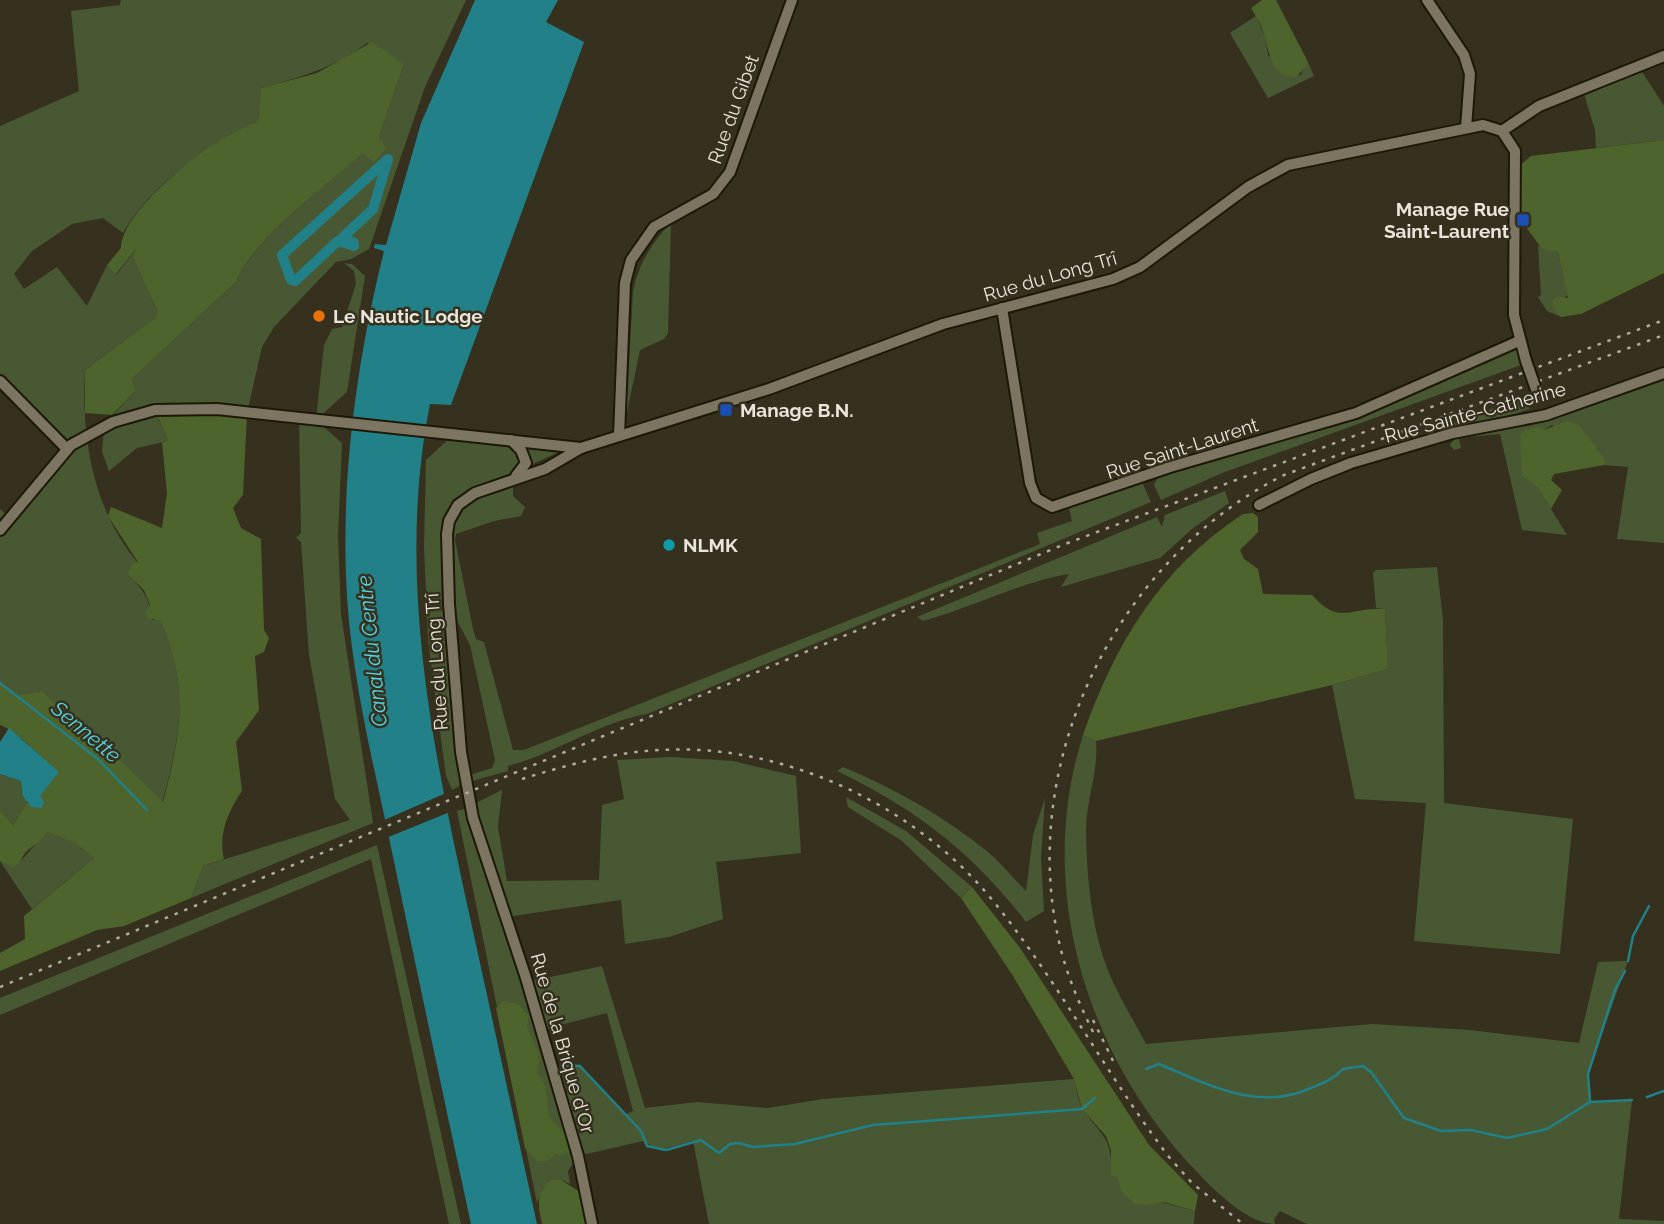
<svg xmlns="http://www.w3.org/2000/svg" width="1664" height="1224" viewBox="0 0 1664 1224" font-family="Raleway,sans-serif">
  <style>
    .green { fill: #485833; fill-rule: evenodd }
    .forest { fill: #4e642d }
    .water { fill: #228088 }
    .pier { fill: #36311f }
    .lines { fill: none; stroke-linecap: round; stroke-linejoin: round }
    .stream { stroke: #228088; stroke-width: 2.5 }
    .canal { stroke: #228088; stroke-width: 10 }
    .street-casing { stroke: #1e1807; stroke-width: 14 }
    .street { stroke: #7b7561; stroke-width: 10 }
    .rail { stroke: #b0ab9e; stroke-width: 2.5; stroke-dasharray: 3.5 7; stroke-linecap: butt }
    .street-bridge-casing { stroke: #1e1807; stroke-width: 14; stroke-linecap: butt }
    .street-bridge { stroke: #7b7561; stroke-width: 10 }
    .transit-dot { fill: #1a4fb4; stroke: #36311f; stroke-width: 2.5 }
    .food-dot { fill: #e8710a; stroke: #36311f; stroke-width: 2.5 }
    .culture-dot { fill: #0f9aa8; stroke: #36311f; stroke-width: 2.5 }
    .labels { text-anchor: middle; stroke-width: 5; stroke-linejoin: round; paint-order: stroke }
    .street-label { font-size: 19px; fill: #e9e5da; stroke: #36311f }
    .poi-label { font-size: 19px; font-weight: bold; fill: #e9e5da; stroke: #36311f; text-anchor: start }
    .water-label { font-size: 21px; font-style: italic; fill: #53d6e2; stroke: #36311f }
  </style>
  <rect width="100%" height="100%" fill="#36311f"/>
  <!-- green -->
  <g class="green">
    <path d="M121,0H466L425,87L369,249L351,259L336,262L274,327L262,347L247,413L155,411L168,441L137,448L109,471L102,452L104,427L101,428L136,390L132,379L236,282C253,240 327,184 364,152L374,163L387,148L379,137L404,64L367,43C334,68 301,77 261,88L258,121C207,147 153,182 123,233L103,218L72,224L32,251L14,274L24,289L57,267L87,306L107,265L116,275L138,247L133,259L157,310L156,317L85,370C81,438 93,510 138,563L128,575C143,589 150,599 152,620H161C189,687 181,735 162,803L110,750L77,725L43,691L17,695L0,683V509L10,518L67,449L0,381V126L79,91L71,11L120,5Z"/>
    <path d="M1256,16L1265,37L1268,55L1290,77L1301,75L1307,60L1314,76L1268,98L1230,33Z"/>
    <path d="M1639,67L1664,106V140L1596,148L1595,130L1583,91Z"/>
    <path d="M671,222L668,333L664,339L640,350L626,417L633,292C639,262 651,245 671,222Z"/>
    <path d="M1538,246L1558,252L1568,295L1562,299L1556,311L1561,317L1547,311L1538,297L1541,295Z"/>
    <path d="M344,263L352,264L365,276L347,392L316,420L342,443L338,536L341,614L373,823L191,898L203,866L350,820L335,799L309,655L301,542L296,538L301,533L299,418L316,419L324,345L332,329L342,327L356,284L354,271Z"/>
    <path d="M1519,341L1521,365L1222,473L1161,500L1154,485L1158,476L1356,413Z"/>
    <path d="M1664,373V543L1617,539L1628,467L1604,465L1605,461L1552,425L1544,430L1522,476L1538,488L1567,535L1522,530L1500,434L1459,438L1461,448L1454,450L1450,445L1455,438L1450,437L1367,455L1532,394L1535,398L1529,409L1502,419L1546,415Z"/>
    <path d="M453,435L561,451L524,468L513,480V496L525,507L521,516L494,521L456,534L455,540L473,629L476,639L484,642L513,750H524L1040,544L1037,533L1072,521L1068,504L1142,482L1151,502L647,714C597,723 557,753 508,766V771L472,781L465,776L458,787L452,790L446,776L428,640L424,547L426,460ZM449,605L470,645L495,760L492,768L466,776Z"/>
    <path d="M1225,491L1229,503L1193,528L1160,558L1061,587L1069,574C1023,581 971,608 923,621L917,617L1157,517L1162,527L1165,515Z"/>
    <path d="M1437,567L1443,620L1444,803L1573,819L1560,954L1414,941L1426,803L1355,799L1332,685L1388,669L1385,609L1376,608L1373,573L1376,570Z"/>
    <path d="M1083,735L1096,741C1099,770 1086,800 1086,831C1087,879 1091,927 1109,973C1119,997 1134,1021 1146,1044L1372,1024L1470,1030L1579,1043L1598,962L1628,961L1588,1073L1590,1102L1632,1100L1619,1219L1664,1221V1224H1307L1280,1211L1274,1219L1275,1224C1248,1224 1215,1191 1197,1172C1087,1058 1034,888 1083,735Z"/>
    <path d="M670,757L733,761L796,776L801,853L716,862L723,919L669,937L625,944L621,900L506,917L527,982L602,966L645,1108L697,1102L768,1108L823,1099L1074,1079C1077,1088 1078,1104 1084,1111C1105,1140 1111,1136 1112,1176L1117,1177L1121,1191L1195,1211L1194,1224H709L693,1141L658,1150L643,1141L578,1156L568,1171L570,1184L561,1180L543,1188L537,1203L457,811L464,809L473,817L478,802L502,790L498,827L507,881L599,880L602,805L624,799L617,760ZM607,1013L633,1111L626,1114L580,1066L573,1064L552,1068L541,1030Z"/>
    <path d="M843,767C894,788 945,817 988,852C1002,864 1014,879 1026,891L1033,835L1045,798L1041,857L1044,911L1026,922C972,852 916,809 837,771Z"/>
    <path d="M0,774L21,781L27,802L13,825L0,810Z"/>
    <path d="M846,797L906,831L972,887L961,898L902,841L848,807Z"/>
    <path d="M47,832L77,843L94,858L32,909L0,861L13,868C21,863 37,841 47,832Z"/>
    <path d="M377,845L461,1224H449L371,859L0,1015V998Z"/>
  </g>
  <!-- forest -->
  <g class="forest">
    <path d="M1262,0H1276L1307,60L1306,67L1296,77C1272,79 1270,55 1265,38C1263,27 1256,17 1251,8Z"/>
    <path d="M372,42L404,64L379,137L387,148L374,163L363,153C327,185 253,239 236,282L132,379L136,390L112,415L85,413V370L156,317L157,310L133,259L136,249L115,275L107,265L121,248C121,216 187,161 214,144C228,135 244,128 258,121L261,88L317,73Z"/>
    <path d="M1664,140V273L1581,314L1561,317L1556,312L1552,300L1557,296L1568,298L1558,252L1542,249L1526,227L1515,222L1516,169L1531,156Z"/>
    <path d="M155,410L247,413L243,495L233,508L241,528L261,539L264,630L269,638L264,652L255,656L259,710L236,742L242,791C228,811 218,835 224,859L203,866L191,898L124,926L97,930L0,971V953L25,939L24,916L94,858L76,843L47,832C41,843 32,845 25,853C20,860 21,863 13,868L0,861V810L13,825L27,802L31,807L58,772C41,758 19,732 0,725V683L17,695L43,691L77,725L110,750L163,802C181,735 189,687 161,621L147,618L146,611L150,605L144,590L128,575L131,565L138,562L108,516L111,507L162,528L167,493L162,442L168,441Z"/>
    <path d="M1567,421L1578,424L1606,461L1604,465L1554,474L1551,480L1562,490L1551,509L1538,488L1522,476L1520,436L1522,432L1536,427L1544,430Z"/>
    <path d="M1253,513L1258,517V532L1240,550L1244,559L1258,569L1263,594L1312,595C1339,626 1351,607 1385,609L1388,669L1332,685L1096,741L1083,735C1115,644 1160,568 1243,514Z"/>
    <path d="M972,887L1020,948L1149,1145L1198,1195L1195,1211L1164,1202L1147,1205L1135,1204L1121,1191L1117,1177L1111,1176V1150L1106,1136L1082,1109L1074,1079L1013,976L961,898Z"/>
    <path d="M503,1001L518,1004L529,1016L527,1027L539,1054L538,1074C551,1089 544,1104 551,1118C559,1132 574,1133 569,1152L562,1155L555,1154L548,1161H537L525,1148L496,1008Z"/>
    <path d="M552,1180H561L580,1192L586,1224H542C538,1207 535,1191 552,1180Z"/>
  </g>
  <!-- water -->
  <g class="water">
    <path d="M475,0H558L546,22L584,42L451,405L430,404C396,575 432,745 469,913C492,1017 514,1120 537,1224H471C444,1100 418,976 392,852C373,761 349,669 346,576C342,468 358,356 384,251L374,248L375,244L386,245L421,123Z"/>
    <path d="M9,728L59,772L40,796L44,802L42,808L31,807L23,796L21,781L0,774V742Z"/>
  </g>
  <!-- pier -->
  <path class="pier" d="M446,793L450,812L386,838L382,821Z"/>
  <g class="lines">
    <!-- stream -->
    <g class="stream">
      <path d="M0,683L99,760L147,810"/>
      <path d="M1628,961L1633,936L1649,906"/>
      <path d="M566,1065L580,1066L641,1131L647,1146L666,1150L701,1140L719,1153L730,1144L739,1143L753,1147L795,1144L873,1125L1082,1109L1095,1098"/>
      <path d="M1146,1069L1159,1064C1209,1085 1258,1112 1311,1088C1323,1083 1334,1079 1343,1069L1363,1066L1371,1072L1404,1118L1441,1131L1471,1130L1507,1138L1547,1129L1590,1102L1632,1100"/>
      <path d="M1647,1097L1664,1091"/>
      <path d="M1590,1101L1588,1074L1615,990L1625,971"/>
    </g>
    <!-- canal -->
    <path class="canal" d="M388,159L373,209L343,237L354,243V246L338,241L295,281L291,280L282,255Z"/>
    <!-- street casing -->
    <g class="street-casing">
      <g id="street">
        <path d="M1427,0L1464,55L1470,74L1466,128"/>
        <path d="M1502,131L1539,106L1664,56"/>
        <path d="M1002,308L1030,483L1036,498L1052,507L1170,467L1356,413L1519,341"/>
        <path d="M0,381L67,449"/>
        <path d="M619,436L625,283L631,260L654,227L713,194L730,172L792,0"/>
        <path d="M511,440L521,450L526,463L516,476"/>
        <path d="M1259,505L1311,479L1351,463L1453,433L1546,415L1664,373"/>
        <path d="M0,530L71,445L113,422L155,410L217,409L581,448"/>
        <path d="M592,1224L578,1156L526,978L473,818L461,752L449,604L447,534L449,521L458,505L475,493L545,469L581,448L769,389L943,324L1113,279L1140,267L1248,187L1288,165L1483,125L1502,131L1515,151L1514,315L1526,361"/>
      </g>
    </g>
    <!-- street -->
    <use href="#street" class="street"/>
    <!-- rail -->
    <g class="rail">
      <path d="M522,779C567,765 614,752 661,750C782,743 912,804 989,896C1056,977 1105,1073 1169,1157L1192,1183L1243,1224"/>
      <path d="M0,987L1065,544L1664,320"/>
      <path d="M1093,1020L1116,1067"/>
      <path d="M1093,1032C1078,1001 1065,971 1058,937C1019,756 1120,557 1284,475L1664,335"/>
    </g>
    <!-- street-bridge casing -->
    <g class="street-bridge-casing">
      <path id="street-bridge" d="M1526,361L1538,395"/>
    </g>
    <!-- street-bridge -->
    <use href="#street-bridge" class="street-bridge"/>
  </g>
  <!-- markers -->
  <g class="transit-dot">
    <rect x="1516" y="213" width="14" height="14" rx="3.5"/>
    <rect x="719" y="403" width="14" height="14" rx="3.5"/>
  </g>
  <circle class="food-dot" cx="319" cy="316" r="7"/>
  <circle class="culture-dot" cx="669" cy="545" r="7"/>
  <g class="labels">
    <!-- street labels -->
    <g class="street-label">
      <text transform="translate(733 109) rotate(-70)" y="7">Rue du Gibet</text>
      <text transform="translate(1050 276) rotate(-16)" y="7">Rue du Long Trî</text>
      <text transform="translate(1475 412) rotate(-15)" y="7">Rue Sainte-Catherine</text>
      <text transform="translate(1182 448) rotate(-18)" y="7">Rue Saint-Laurent</text>
      <text transform="translate(436 662) rotate(-94)" y="7">Rue du Long Trî</text>
      <text transform="translate(563 1043) rotate(74)" y="7">Rue de la Brique d'Or</text>
    </g>
    <!-- poi labels -->
    <g class="poi-label">
      <text x="1509" y="216" text-anchor="end">Manage Rue<tspan x="1509" dy="22">Saint-Laurent</tspan></text>
      <text x="333" y="323">Le Nautic Lodge</text>
      <text x="740" y="417">Manage B.N.</text>
      <text x="683" y="552">NLMK</text>
    </g>
    <!-- water labels -->
    <g class="water-label">
      <text transform="translate(372 651) rotate(-96)" y="7">Canal du Centre</text>
      <text transform="translate(86 732) rotate(40)" y="7">Sennette</text>
    </g>
  </g>
</svg>
